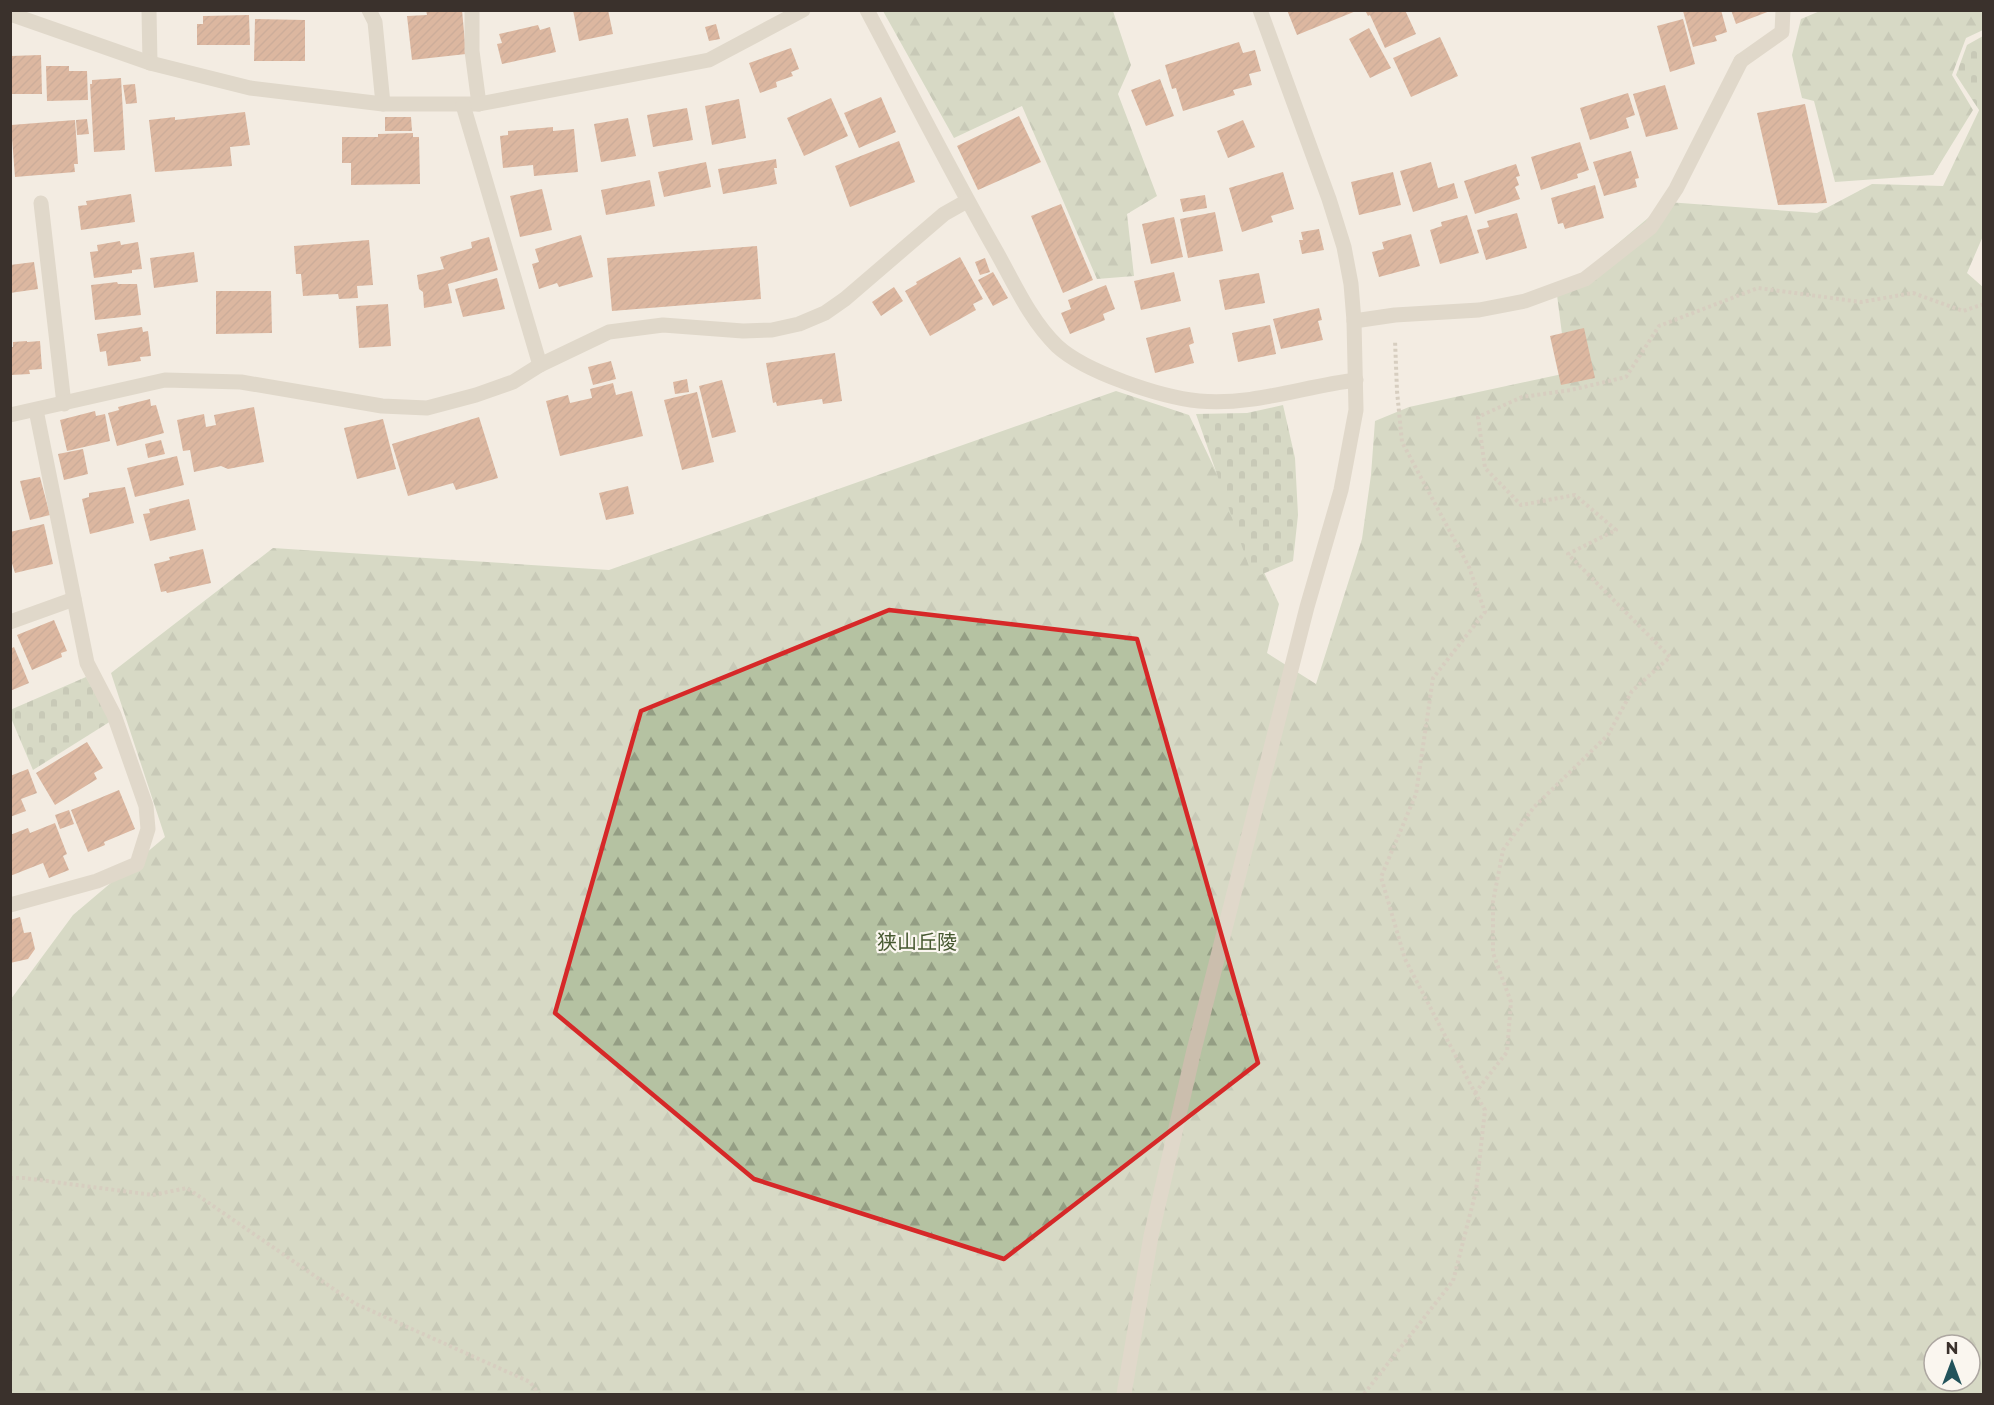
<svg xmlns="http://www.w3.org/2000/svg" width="1994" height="1405" viewBox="0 0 1994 1405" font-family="Montserrat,'Noto Sans JP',sans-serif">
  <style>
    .forest { fill: url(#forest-firs); fill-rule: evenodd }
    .cemetery { fill: url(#cemetery-stones) }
    .building { fill: url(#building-hatch) }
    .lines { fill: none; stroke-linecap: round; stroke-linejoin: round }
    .path { stroke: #b7a898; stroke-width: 4; stroke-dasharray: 3 3; stroke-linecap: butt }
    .service { stroke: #cbbead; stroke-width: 15 }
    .minor { stroke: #cbbead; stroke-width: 15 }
    .tertiary { stroke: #cbbead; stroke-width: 15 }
    .marked { fill: none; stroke: #d62828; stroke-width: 4.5; stroke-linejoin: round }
    .labels { text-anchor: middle; stroke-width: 4.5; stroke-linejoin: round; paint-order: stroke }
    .park-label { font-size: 20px; fill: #465830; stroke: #faf6ef }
  </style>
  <defs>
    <pattern id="forest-firs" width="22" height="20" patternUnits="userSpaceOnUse" patternTransform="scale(1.5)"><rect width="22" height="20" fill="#b5c2a2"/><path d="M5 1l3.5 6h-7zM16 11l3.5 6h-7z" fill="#949e84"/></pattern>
    <pattern id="cemetery-stones" width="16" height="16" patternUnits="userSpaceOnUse" patternTransform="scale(1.5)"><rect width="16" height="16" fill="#b5c2a2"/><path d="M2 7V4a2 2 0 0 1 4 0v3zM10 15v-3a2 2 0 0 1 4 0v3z" fill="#949e84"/></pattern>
    <pattern id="building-hatch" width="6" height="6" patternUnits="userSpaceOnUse" patternTransform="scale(1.5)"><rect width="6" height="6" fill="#c27651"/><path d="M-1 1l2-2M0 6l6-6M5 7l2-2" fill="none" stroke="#9f6143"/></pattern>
  </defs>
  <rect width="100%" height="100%" fill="#f3ece2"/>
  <!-- forest -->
  <g class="forest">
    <path d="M883,11H1113L1131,65L1118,94L1157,196L1127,214L1134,276L1097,279L1022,106L954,138Z"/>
    <path d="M1820,11H1983V30L1966,38L1952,75L1973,110L1933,175L1835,182L1814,101L1802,98L1792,55L1801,19Z"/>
    <path d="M1983,102V236L1967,273L1984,288L1983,1394H11V999L73,915L165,837L111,673L273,548L609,570L1116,391L1189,415L1279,604L1267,653L1316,684L1362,539L1371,475L1375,421L1409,407L1567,373L1557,295L1667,202L1817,213L1872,184L1943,186ZM1934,1345H1970V1381H1934Z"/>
  </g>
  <!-- cemetery -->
  <g class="cemetery">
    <path d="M1983,36V116L1956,75L1967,45Z"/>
    <path d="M1283,405L1295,458L1298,515L1293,561L1253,578L1196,414L1247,413Z"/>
    <path d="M86,677L111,721L33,770L11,718L10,710Z"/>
  </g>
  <!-- building -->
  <g class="building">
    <path d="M426,10H462L466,54L412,60L407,16L427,15Z"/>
    <path d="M573,10H608L613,34L579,41Z"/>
    <path d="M1287,10H1356V11L1297,35Z"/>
    <path d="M1365,10H1405L1416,34L1385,48L1370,15L1368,16Z"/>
    <path d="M1721,10L1727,32L1715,36L1717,41L1693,47L1683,11Z"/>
    <path d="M1731,10H1770V11L1736,24Z"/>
    <path d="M249,15L250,45H197V24H203V16Z"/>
    <path d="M255,19L305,20V61H254Z"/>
    <path d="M1683,19L1695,64L1670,72L1657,26Z"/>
    <path d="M716,24L720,39L709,41L705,27Z"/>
    <path d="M538,25L540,30L550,27L556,52L502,64L497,44L502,43L499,34Z"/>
    <path d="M1369,28L1391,68L1370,78L1349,39Z"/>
    <path d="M1440,37L1458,76L1411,97L1393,58Z"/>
    <path d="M1239,42L1243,53L1255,50L1261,71L1249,74L1252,85L1233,90L1235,95L1183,111L1176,88L1172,89L1165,65Z"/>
    <path d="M791,48L799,69L791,72L793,76L776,82L777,87L760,93L749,63Z"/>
    <path d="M41,55L42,94H10V56Z"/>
    <path d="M46,66H69V71H87L88,100L47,101Z"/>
    <path d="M121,78L125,150L94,152L90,84H92V80Z"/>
    <path d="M1160,79L1174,116L1146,126L1131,90Z"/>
    <path d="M135,84L137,103L126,104L123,85Z"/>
    <path d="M1665,85L1678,129L1646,137L1633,94Z"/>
    <path d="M1628,93L1635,115L1626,118L1629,128L1590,140L1580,108Z"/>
    <path d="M881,97L896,132L859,148L844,113Z"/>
    <path d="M831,98L848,136L804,156L787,118Z"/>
    <path d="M739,99L746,138L712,145L705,106Z"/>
    <path d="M1805,104L1827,203L1778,205L1757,113Z"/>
    <path d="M687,108L693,140L653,147L647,115Z"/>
    <path d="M245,112L250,145L230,147L232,166L155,172L149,120L175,117V120Z"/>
    <path d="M1019,116L1041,162L978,190L957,146Z"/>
    <path d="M385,117H411L412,131H385Z"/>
    <path d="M628,118L636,156L601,162L594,124Z"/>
    <path d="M87,119L89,134L77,135L76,120Z"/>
    <path d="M75,120L78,164H74L75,172L15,177L11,125Z"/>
    <path d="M1243,120L1255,147L1228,158L1217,131Z"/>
    <path d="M553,127V131L574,129L578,172L534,176L533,165L503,168L500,136L508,135V131Z"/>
    <path d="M413,133V137H419L420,184L351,185V163H342V137H378V134Z"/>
    <path d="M899,141L915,182L850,207L835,166Z"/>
    <path d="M1580,142L1589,170L1577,174L1578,178L1541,190L1531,157Z"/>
    <path d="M1631,151L1639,178L1635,179L1637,187L1604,196L1593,162Z"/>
    <path d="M776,159L777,168H774L777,184L723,194L718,169Z"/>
    <path d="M706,162L711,187L664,197L658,172Z"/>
    <path d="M1431,162L1438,188L1454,183L1458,198L1413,212L1400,171Z"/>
    <path d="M1516,164L1520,176L1516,177L1519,185L1515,187L1520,199L1475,214L1464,181Z"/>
    <path d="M1283,172L1294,209L1271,216L1273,222L1242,232L1229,188Z"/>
    <path d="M1393,172L1401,205L1359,215L1351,182Z"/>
    <path d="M650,180L655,206L606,215L601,190Z"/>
    <path d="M1595,185L1604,218L1565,229L1563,223L1558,224L1551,198Z"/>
    <path d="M542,189L552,230L520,237L510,196Z"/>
    <path d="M131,194L135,222L81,230L78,206L87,205L86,201Z"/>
    <path d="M1205,195L1207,208L1183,212L1180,199Z"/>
    <path d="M1061,204L1093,280L1063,293L1031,216Z"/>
    <path d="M1215,212L1223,251L1188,258L1180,219Z"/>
    <path d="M1517,213L1527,248L1486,260L1477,230L1489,227L1487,221Z"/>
    <path d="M1467,215L1479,253L1440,264L1430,230L1442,226L1441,222Z"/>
    <path d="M1174,217L1183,257L1151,264L1142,224Z"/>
    <path d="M1319,229L1324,250L1302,254L1299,240H1303L1301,232Z"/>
    <path d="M1411,234L1420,266L1379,277L1372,252L1384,249L1382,242Z"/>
    <path d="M581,235L593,277L559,287L557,283L539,289L532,264L539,262L535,249Z"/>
    <path d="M489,237L498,270L448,284L452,303L424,308L423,292L419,289L417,275L444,269L440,257L472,248L471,242Z"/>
    <path d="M369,240L373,285L357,286L358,298L339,299L338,294L303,296L301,274H296L294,246Z"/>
    <path d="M120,241L121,245L138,242L142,269L132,270V273L94,278L90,252L98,251L97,245Z"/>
    <path d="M757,246L761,299L612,311L607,258Z"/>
    <path d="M194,252L198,282L154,288L150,258Z"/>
    <path d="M960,257L983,299L973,304L976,310L930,336L905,291L917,284L916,282Z"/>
    <path d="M985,258L990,272L980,275L975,262Z"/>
    <path d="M34,262L38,289L10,293V265Z"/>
    <path d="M993,272L1008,298L993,306L978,280Z"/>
    <path d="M1174,272L1181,301L1141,310L1134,281Z"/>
    <path d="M1259,273L1265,303L1225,310L1219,280Z"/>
    <path d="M497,278L505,309L463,317L455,289Z"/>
    <path d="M117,282L118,284H137L141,315L95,320L91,285Z"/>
    <path d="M1106,285L1115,309L1103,314L1105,320L1070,334L1061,313L1071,309L1068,300Z"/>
    <path d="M894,287L903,301L881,316L872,302Z"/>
    <path d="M216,291H271L272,333L216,334Z"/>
    <path d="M388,304L391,346L359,348L356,306Z"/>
    <path d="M1319,308L1322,320L1318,321L1323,340L1281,349L1273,319Z"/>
    <path d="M1270,325L1276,354L1238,362L1232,333Z"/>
    <path d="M142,327L143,332L148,331L151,356L140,357L141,361L108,366L106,351L100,352L97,334Z"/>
    <path d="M1190,327L1194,343L1189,345L1194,363L1155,373L1146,338Z"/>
    <path d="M1584,328L1595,378L1561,385L1550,336Z"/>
    <path d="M27,341V342L40,341L42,369L29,370L30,374L11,375L10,347H13V342Z"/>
    <path d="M835,353L842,401L823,404L822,399L777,406L776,402L773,403L766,363Z"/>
    <path d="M611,361L616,379L593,385L588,367Z"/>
    <path d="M687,379L689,392L675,394L673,382Z"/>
    <path d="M722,380L736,432L712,438L699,386Z"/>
    <path d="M613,383L616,395L632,391L643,436L560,456L546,401L568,395L570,403L592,398L590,389Z"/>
    <path d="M697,392L714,462L682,470L664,400Z"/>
    <path d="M150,399L151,406L156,405L164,433L117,446L108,413L119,410L118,407Z"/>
    <path d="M254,407L264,462L228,469L221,466L194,472L190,450L183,451L177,420L204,414L206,427L216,425L214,415Z"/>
    <path d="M95,411L96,416L105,414L110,441L67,451L60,420Z"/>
    <path d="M479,417L498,478L456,490L453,483L408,496L392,444Z"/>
    <path d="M383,419L396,469L357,479L344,428Z"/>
    <path d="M161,440L165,454L148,458L145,444Z"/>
    <path d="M83,449L88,474L64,480L58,454Z"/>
    <path d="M177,456L184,485L135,497L127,468Z"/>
    <path d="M40,477L50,515L30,520L20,481Z"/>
    <path d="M628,486L634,514L606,520L599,493Z"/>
    <path d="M125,487L134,523L90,534L82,499L89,497V493Z"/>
    <path d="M189,499L196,530L150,541L143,514L150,513L149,509Z"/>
    <path d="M44,524L53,564L15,573L10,557V532Z"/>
    <path d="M203,549L211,583L167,593L166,591L161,592L154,564L170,560L169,557Z"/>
    <path d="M54,620L67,651L61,653L62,657L32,670L17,635Z"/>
    <path d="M14,647L29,683L10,691V649Z"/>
    <path d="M87,742L103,768L94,773L97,779L55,805L36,773Z"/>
    <path d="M28,769L37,793L21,799L26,811L10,817V776Z"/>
    <path d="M119,790L135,829L104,842L105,845L88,852L71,810Z"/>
    <path d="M69,810L74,824L60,829L55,815Z"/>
    <path d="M55,823L67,854L63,856L69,870L49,878L43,863L10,876V835L28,828L30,833Z"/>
    <path d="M20,917L24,933L31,932L35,949L28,959L10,963V920Z"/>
  </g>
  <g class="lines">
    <!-- path -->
    <g class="path">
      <path d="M1475,1093L1507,1052L1511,1002L1493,953V902L1503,850L1534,807L1608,735L1632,691L1670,657L1568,554L1616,530L1575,495L1521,505L1485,468L1478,417L1522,397L1571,390L1626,377L1659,326L1758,288L1861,302L1913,293L1963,311L1984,304"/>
      <path d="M10,1178H24L153,1195L187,1188L354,1303L530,1382L539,1394"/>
      <path d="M1364,1394L1453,1281L1476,1191L1485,1110L1475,1093L1405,959L1381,877L1416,794L1433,678L1485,612L1469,567L1402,442L1397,391L1395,340"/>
    </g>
    <!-- service -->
    <g class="service">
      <path d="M149,10L150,63"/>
      <path d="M369,10L375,22L383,104"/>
      <path d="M472,10V51L479,104"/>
      <path d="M1741,61L1782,32L1783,10"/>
      <path d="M41,203L64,404"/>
      <path d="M10,622L74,599"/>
    </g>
    <!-- minor -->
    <g class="minor">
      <path d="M867,10C910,91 951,172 996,251C1014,283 1030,320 1057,346C1085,372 1160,397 1199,401C1252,406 1305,386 1356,380"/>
      <path d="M10,14L150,63L250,88L383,104H479L709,60L803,10"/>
      <path d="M463,105L540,365"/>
      <path d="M1354,321L1395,315L1479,310L1525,301L1585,279L1651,227L1676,189L1741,61"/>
      <path d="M10,415L165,380L241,382L382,406L427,408L476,395L513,382L540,365L609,332L663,325L743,331L772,330L799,324L825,313L845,299L944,214L967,201"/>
      <path d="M10,905L97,881L137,864L148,829L146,806L114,715L87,663L36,410"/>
    </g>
    <!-- tertiary -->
    <path class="tertiary" d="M1124,1394L1151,1236L1194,1050L1307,607L1341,490L1356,410L1354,321L1351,284L1344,247L1329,199L1260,10"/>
  </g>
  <!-- marked area -->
  <path d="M0 0H1994V1405H0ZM889,610L1137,639L1258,1063L1004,1259L754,1179L555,1013L641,711Z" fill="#f3ece2" fill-opacity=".55" fill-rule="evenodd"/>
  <path class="marked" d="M889,610L1137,639L1258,1063L1004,1259L754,1179L555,1013L641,711Z"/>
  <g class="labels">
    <!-- park labels -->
    <g class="park-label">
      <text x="917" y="949">狭山丘陵</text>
    </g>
  </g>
  <!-- border -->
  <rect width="1994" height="1405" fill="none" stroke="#3a312c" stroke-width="24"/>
  <!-- north arrow -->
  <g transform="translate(1952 1363)"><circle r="28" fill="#faf6ef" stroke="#ada7a1" stroke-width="1.5"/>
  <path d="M0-4.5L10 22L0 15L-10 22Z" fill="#22535b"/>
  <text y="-9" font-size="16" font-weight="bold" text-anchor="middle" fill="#3a312c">N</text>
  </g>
</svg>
